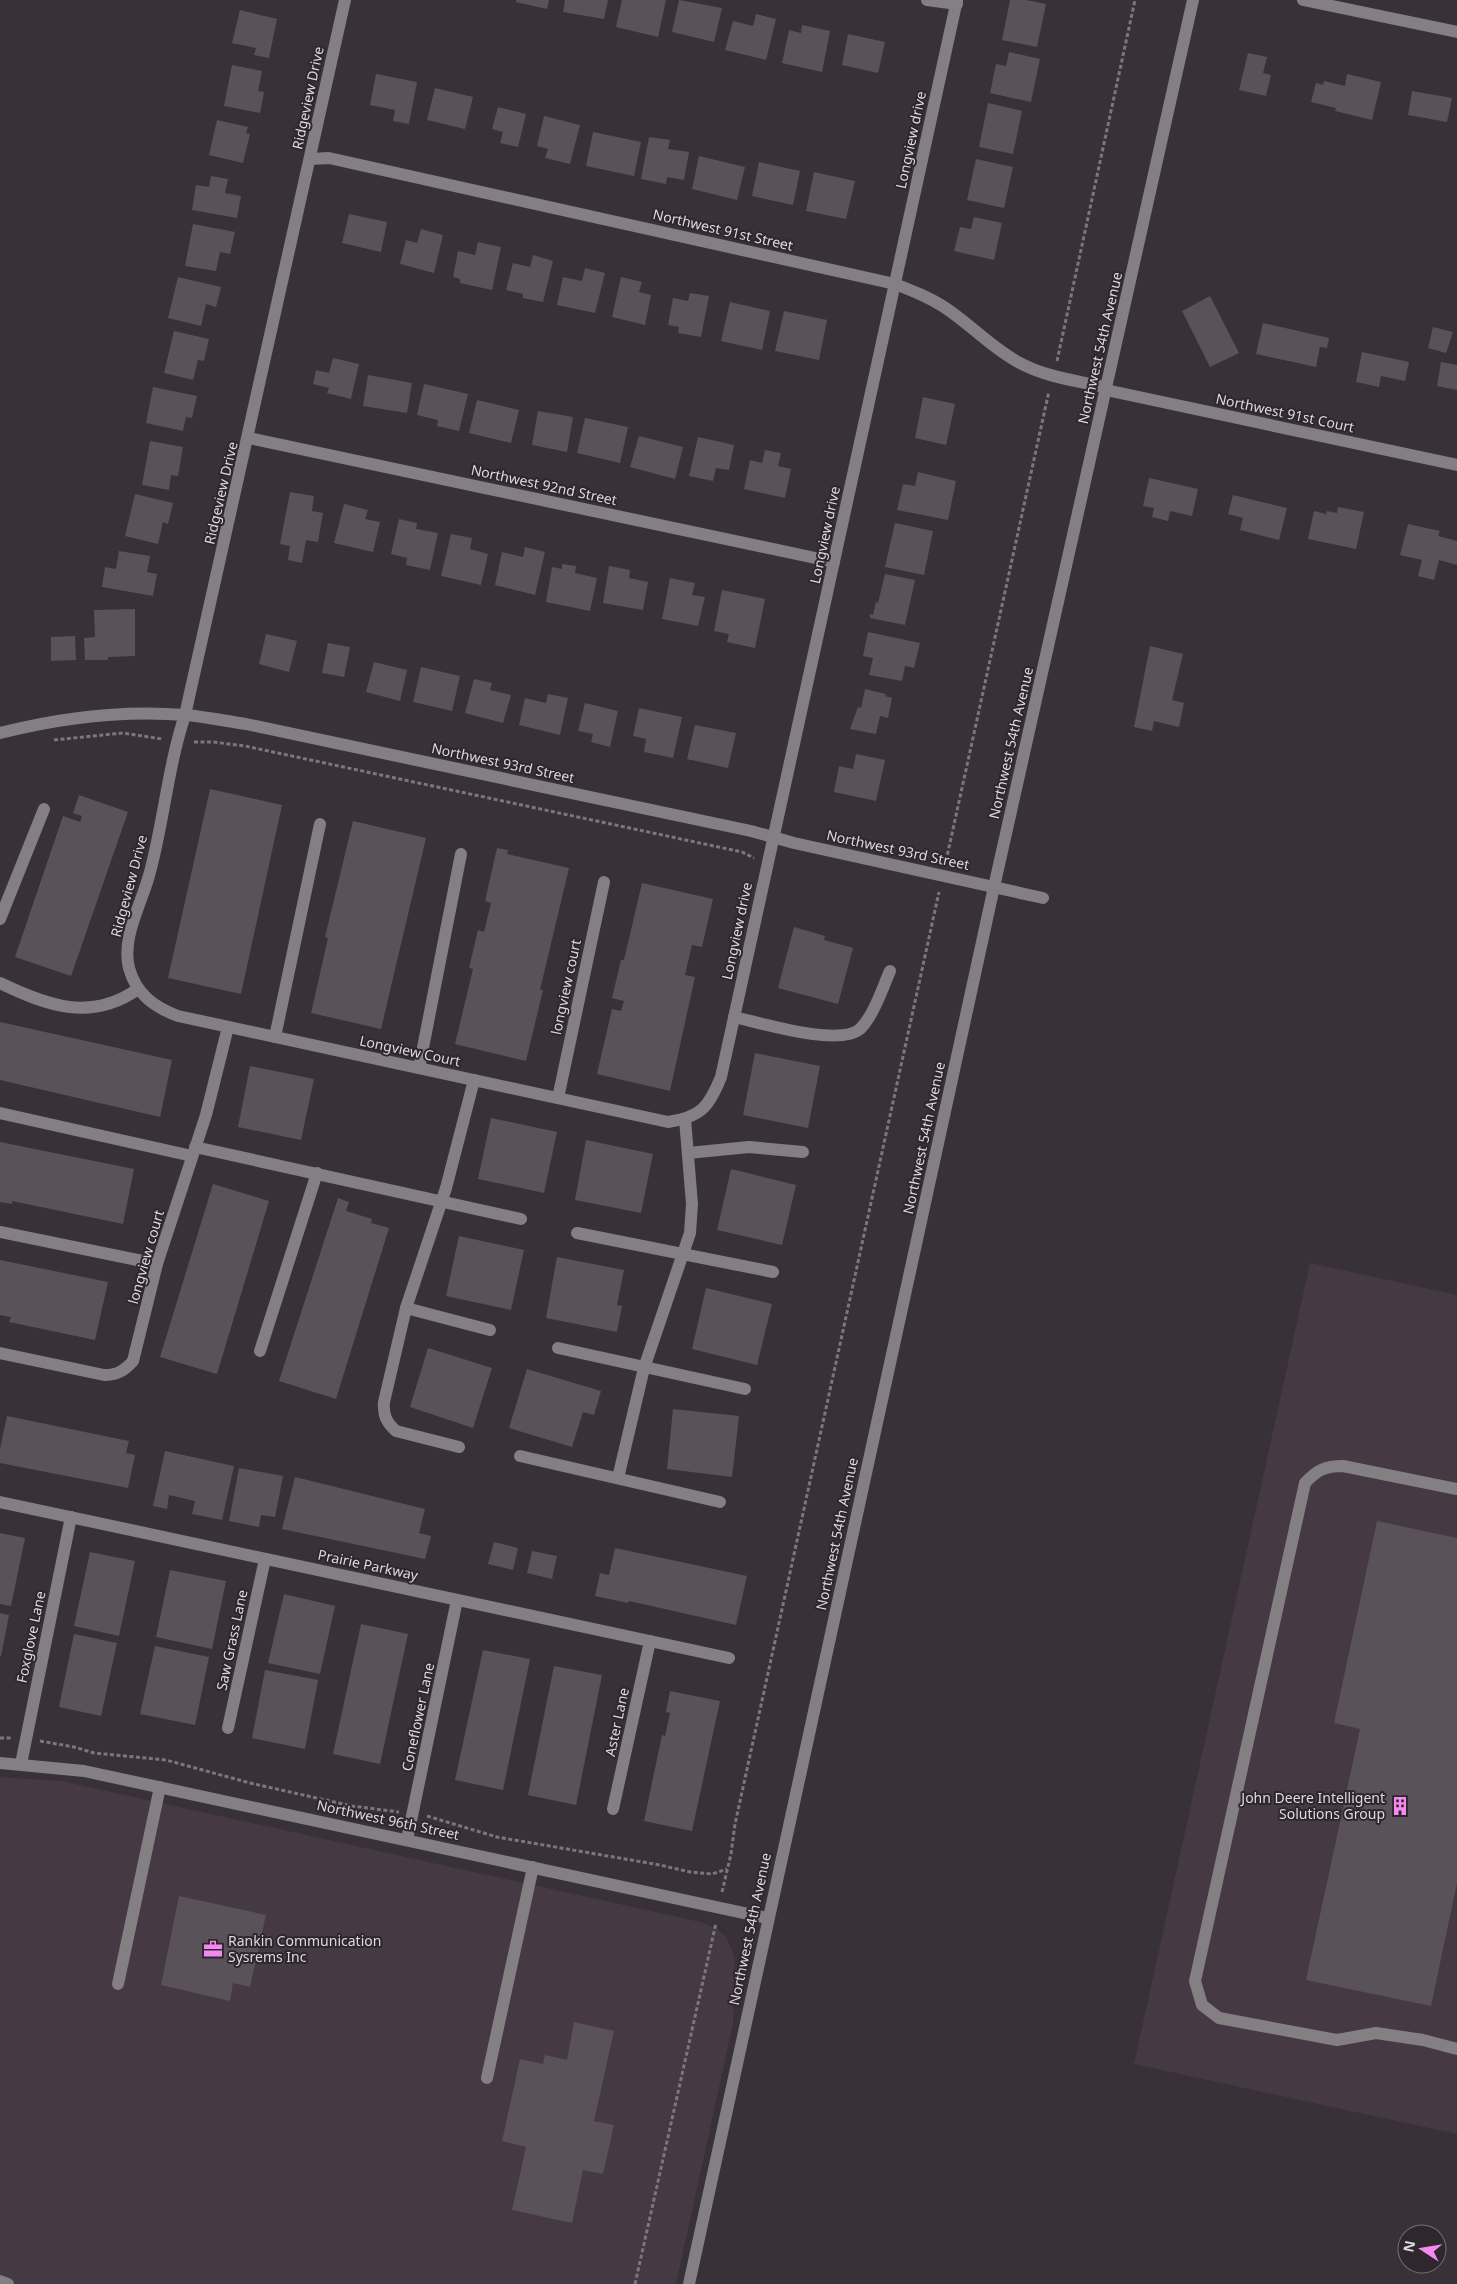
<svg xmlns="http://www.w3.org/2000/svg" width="1457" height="2284" viewBox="0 0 1457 2284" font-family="'Noto Sans',sans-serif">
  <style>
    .built { fill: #453944 }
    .building { fill: #5a5259 }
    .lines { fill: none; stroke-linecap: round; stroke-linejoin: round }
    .path { stroke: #7d767c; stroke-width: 3; stroke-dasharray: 4 2.5; stroke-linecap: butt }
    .minor { stroke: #837f83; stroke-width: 12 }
    .labels { text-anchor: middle; stroke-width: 4; stroke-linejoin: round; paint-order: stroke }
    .street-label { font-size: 14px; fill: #dfdadf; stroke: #2e272e }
    .poi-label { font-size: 14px; fill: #dfdadf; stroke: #2e272e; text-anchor: end }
  </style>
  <rect width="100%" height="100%" fill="#393138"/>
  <!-- built -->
  <g class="built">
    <path d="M1310,1263L1457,1295V2134L1134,2064Z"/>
    <path d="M0,1777L61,1781L705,1923L718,1930L726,1937L735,1958L733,2024L676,2284H0Z"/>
  </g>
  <!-- building -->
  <g class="building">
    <path d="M516,0H549L547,9L516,2Z"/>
    <path d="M565,0H608L604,19L563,12Z"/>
    <path d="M622,0H666L658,37L616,27Z"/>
    <path d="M679,0L722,8L714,42L672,32Z"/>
    <path d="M1010,0H1026L1046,4L1037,47L1002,40Z"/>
    <path d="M240,10L277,19L269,58L254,55L256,48L232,43Z"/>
    <path d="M756,14L776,19L766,60L725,50L733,21L753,26Z"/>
    <path d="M802,25L830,31L822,72L782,63L789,30L801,33Z"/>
    <path d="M848,34L885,42L878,73L842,65Z"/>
    <path d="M1009,52L1040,59L1031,102L990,93L996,64L1006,66Z"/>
    <path d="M1248,53L1267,57L1263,73L1271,75L1266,96L1239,90Z"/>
    <path d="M232,65L262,71L258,91L264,92L260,113L224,106Z"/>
    <path d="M376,74L417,82L409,124L393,121L395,110L370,105Z"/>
    <path d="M1347,74L1381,82L1372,120L1335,111L1336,108L1311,102L1316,83L1323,85L1324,81L1345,86Z"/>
    <path d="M435,88L473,97L465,129L427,120Z"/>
    <path d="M1412,91L1452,98L1447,122L1408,115Z"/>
    <path d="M988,103L1022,111L1013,154L979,147Z"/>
    <path d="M498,107L526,114L518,147L500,143L503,132L492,129Z"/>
    <path d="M544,116L580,125L570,164L545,158L548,149L537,146Z"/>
    <path d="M217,120L248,127L246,133L250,134L243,163L209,155Z"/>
    <path d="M593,132L641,142L634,176L586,166Z"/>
    <path d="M649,137L670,140L668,149L689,152L684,180L667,177L666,184L641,179Z"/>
    <path d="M699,156L745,167L737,200L692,189Z"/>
    <path d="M976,159L1013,167L1004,208L967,200Z"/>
    <path d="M759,162L800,171L793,205L752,196Z"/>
    <path d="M814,172L855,181L846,219L806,211Z"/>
    <path d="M211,176L228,179L225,193L241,196L237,218L192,210L196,185L209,187Z"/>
    <path d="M349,214L387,222L381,252L342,243Z"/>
    <path d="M974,217L1002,223L994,260L954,251L960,227L971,229Z"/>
    <path d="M193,224L235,232L230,254L220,252L216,271L185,266Z"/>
    <path d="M421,229L443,235L434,273L400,264L406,240L417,243Z"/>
    <path d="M478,242L501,247L492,290L460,283V279L453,277L458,251L475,255Z"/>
    <path d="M533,255L553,261L543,302L523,298V294L506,290L513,263L530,267Z"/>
    <path d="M585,268L605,273L595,313L557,305L563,277L582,281Z"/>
    <path d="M178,277L221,287L216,307L206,304L201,326L168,318Z"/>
    <path d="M621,277L642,282L639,292L651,295L645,325L612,317Z"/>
    <path d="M690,293L709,296L701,337L678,333L679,327L668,325L673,298L688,301Z"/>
    <path d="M1210,296L1239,353L1210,367L1182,311Z"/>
    <path d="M730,302L770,311L762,350L721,341Z"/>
    <path d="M784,311L827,320L819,360L775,351Z"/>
    <path d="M1263,323L1329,338L1327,348L1320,347L1316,367L1256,354Z"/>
    <path d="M1433,327L1453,332L1446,353L1428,348Z"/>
    <path d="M174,331L209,339L204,361L198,360L193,380L164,373Z"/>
    <path d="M1362,352L1409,362L1405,381L1381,376L1379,387L1356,382Z"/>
    <path d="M333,358L359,364L351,399L327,393L329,388L313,384L316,370L329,373Z"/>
    <path d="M1441,362L1457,365V390L1437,386Z"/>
    <path d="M368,375L412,383L407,413L363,406Z"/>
    <path d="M424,384L468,394L459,431L437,426L438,420L417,415Z"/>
    <path d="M153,387L197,396L192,418L186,417L183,431L146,423Z"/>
    <path d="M923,397L955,404L946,445L915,438Z"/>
    <path d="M477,400L519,410L511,443L469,433Z"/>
    <path d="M538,411L573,417L567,452L532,445Z"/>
    <path d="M585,418L628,427L620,463L577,453Z"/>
    <path d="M639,436L683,447L675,479L630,467Z"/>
    <path d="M698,437L734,445L729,470L716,468L713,481L689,476Z"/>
    <path d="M150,441L183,447L178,476L171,475L169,490L142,485Z"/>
    <path d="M765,450L781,453L778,466L791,469L785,498L744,489L750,460L762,463Z"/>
    <path d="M918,472L956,481L948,520L897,510L903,484L915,486Z"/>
    <path d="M1149,478L1198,489L1192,516L1170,511L1168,521L1152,517L1154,508L1143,506Z"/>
    <path d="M290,492L314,496L312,511L323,513L318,542L306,540L302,563L288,560L290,546L280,544Z"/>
    <path d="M135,494L173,503L168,524L163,522L158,544L125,536Z"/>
    <path d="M1233,495L1287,508L1279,540L1240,530L1243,518L1228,514Z"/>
    <path d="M344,504L368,510L365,519L380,522L373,552L334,543Z"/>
    <path d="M1338,507L1364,512L1356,549L1308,539L1314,511L1326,514L1327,511L1337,513Z"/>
    <path d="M399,519L417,523L416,529L438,533L430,570L406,565L407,558L391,554Z"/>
    <path d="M895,523L933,531L924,575L885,567Z"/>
    <path d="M1408,524L1440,531L1438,536L1457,541V565L1439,560L1434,580L1418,576L1422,560L1400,555Z"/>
    <path d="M451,534L472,538L470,549L488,554L481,585L441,576Z"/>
    <path d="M525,547L545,552L535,595L495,585L502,552L523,557Z"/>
    <path d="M119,551L150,556L147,572L157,574L153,596L102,587L105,567L116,569Z"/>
    <path d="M562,564L576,566L575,573L597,578L590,611L546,602L552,567L562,569Z"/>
    <path d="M609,566L630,570L629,578L648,582L643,610L603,603Z"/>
    <path d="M885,574L915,580L905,625L870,618V614L873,615L876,602L878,603Z"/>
    <path d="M670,578L695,583L692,595L705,597L698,626L662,619Z"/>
    <path d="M722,590L765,599L755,648L727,642L729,634L714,631Z"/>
    <path d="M135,609V656L108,657V660H85L84,638L95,637L94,610Z"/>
    <path d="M868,632L920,643L914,668L905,666L902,681L869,675L873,658L863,656Z"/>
    <path d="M266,634L297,641L289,672L259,664Z"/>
    <path d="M75,636L76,660L51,661V637Z"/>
    <path d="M328,643L350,647L344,677L322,673Z"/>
    <path d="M1150,646L1183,654L1172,700L1184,703L1179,727L1154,721L1152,731L1134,727Z"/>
    <path d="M374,662L407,670L400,701L366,692Z"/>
    <path d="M421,667L460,676L452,711L413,702Z"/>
    <path d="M474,679L492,683L490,690L511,695L503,723L465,713Z"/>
    <path d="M865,689L886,694L885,696L892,698L888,718L880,716L876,734L850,729L858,707L861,708Z"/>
    <path d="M548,694L568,698L560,735L519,725L525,698L546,703Z"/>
    <path d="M585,703L618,711L610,747L591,742L593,734L578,731Z"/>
    <path d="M639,708L682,717L673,758L644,752L646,739L633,736Z"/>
    <path d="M695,725L736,733L728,768L687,759Z"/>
    <path d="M856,754L885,760L876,801L834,792L839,766L853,769Z"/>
    <path d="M210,789L282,805L241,994L168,978Z"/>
    <path d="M79,795L128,812L71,976L15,957L63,816L80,822L82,816L73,813Z"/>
    <path d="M353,821L426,838L381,1029L311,1013L328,938L325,937Z"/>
    <path d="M497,848L508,850L507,854L569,868L540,990H543L526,1061L455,1044L473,969L469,968L478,930L484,932L491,903L485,901Z"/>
    <path d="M642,883L713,899L702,947L692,945L685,975L695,977L670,1091L597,1074L612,1009L621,1011L624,1001L612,998L621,960H624Z"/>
    <path d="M794,927L825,936L824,940L853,948L838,1004L778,988Z"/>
    <path d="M0,1022L172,1060L160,1117L0,1080Z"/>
    <path d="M755,1053L820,1066L808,1128L743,1115Z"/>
    <path d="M250,1066L314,1079L301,1140L238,1127Z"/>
    <path d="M491,1118L557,1132L544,1193L478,1179Z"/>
    <path d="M586,1140L653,1154L641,1213L575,1200Z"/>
    <path d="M0,1142L134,1169L123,1224L12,1201V1204L0,1202Z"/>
    <path d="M731,1169L796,1185L782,1245L717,1230Z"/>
    <path d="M213,1184L269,1201L217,1374L160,1357Z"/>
    <path d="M338,1198L349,1202L346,1211L372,1219L371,1223L389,1228L336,1399L279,1381Z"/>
    <path d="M459,1236L524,1250L511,1310L446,1296Z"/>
    <path d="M557,1257L624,1270L617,1305L622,1306L617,1332L546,1318Z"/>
    <path d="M0,1260L108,1282L95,1340L9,1322L11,1317L0,1315Z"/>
    <path d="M706,1288L772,1304L757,1365L692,1349Z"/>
    <path d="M428,1348L492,1368L473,1428L410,1407Z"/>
    <path d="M527,1369L601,1391L594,1415L583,1412L572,1447L509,1428Z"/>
    <path d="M673,1409L739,1416L732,1477L667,1469Z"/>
    <path d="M7,1416L129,1441L126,1453L135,1455L128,1488L0,1463V1449Z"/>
    <path d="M165,1451L234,1466L222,1520L192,1514L195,1501L169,1495L167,1509L153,1506Z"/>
    <path d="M239,1468L283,1476L275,1517L261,1515L259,1527L229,1521Z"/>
    <path d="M295,1477L425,1509L419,1533L431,1536L425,1559L282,1529Z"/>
    <path d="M1377,1521L1457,1538V1883L1431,2006L1306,1980L1360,1729L1334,1723Z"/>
    <path d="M0,1533L25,1538L11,1606L0,1604Z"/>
    <path d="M494,1542L518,1548L513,1570L488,1564Z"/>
    <path d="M615,1548L747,1576L736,1625L629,1601L628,1603L595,1596L600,1573L609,1575Z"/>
    <path d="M532,1551L557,1556L552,1579L527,1573Z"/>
    <path d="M90,1552L135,1561L119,1636L74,1626Z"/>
    <path d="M170,1570L226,1581L212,1649L156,1637Z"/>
    <path d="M284,1594L335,1606L320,1674L268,1663Z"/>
    <path d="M0,1613L9,1615L1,1656H0Z"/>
    <path d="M361,1624L408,1634L380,1764L333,1754Z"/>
    <path d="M74,1634L117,1643L101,1716L59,1707Z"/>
    <path d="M155,1646L209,1657L195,1725L140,1714Z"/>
    <path d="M483,1650L530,1659L503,1790L455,1780Z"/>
    <path d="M554,1666L602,1675L576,1805L528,1795Z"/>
    <path d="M265,1670L318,1680L305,1749L252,1738Z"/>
    <path d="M670,1691L720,1701L692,1831L644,1821L662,1735L665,1736L670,1713L666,1712Z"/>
    <path d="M179,1896L266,1915L250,1987L233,1983L230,2001L161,1985Z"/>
    <path d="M574,2022L614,2031L594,2121L614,2125L603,2174L583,2170L572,2223L512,2210L526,2147L502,2141L520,2059L543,2064L545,2055L567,2060Z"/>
  </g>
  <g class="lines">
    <!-- path -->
    <g class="path">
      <path d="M1057,361L1135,0"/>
      <path d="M54,740L123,733L162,739"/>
      <path d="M194,742H213L245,746L742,852L754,858"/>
      <path d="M946,861L1049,391"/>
      <path d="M0,1738H12"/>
      <path d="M40,1741L74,1747L94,1753L166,1760L250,1783L352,1806L399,1812"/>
      <path d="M427,1816L497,1837L660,1865L690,1872L712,1874L727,1869"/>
      <path d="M722,1892L731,1854L735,1824L939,892"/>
      <path d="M635,2284L716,1923"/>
    </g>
    <!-- minor -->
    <g class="minor">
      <path d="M345,0L185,715C168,766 164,820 150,872C143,901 121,937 129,968C136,994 154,1007 178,1016L668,1122C701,1117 709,1107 721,1077L957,0"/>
      <path d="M927,0L957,4"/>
      <path d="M1303,0L1457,32"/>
      <path d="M310,159L329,158L895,284C913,291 931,298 947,309C972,326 992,348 1018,362C1043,376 1072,380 1100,386L1106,390L1457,465"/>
      <path d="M249,438L834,562"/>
      <path d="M0,733C59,718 125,710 186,715C206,717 226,721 246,724L751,831L794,843L1043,898"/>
      <path d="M0,919L44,809"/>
      <path d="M0,983C48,1006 91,1022 138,989"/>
      <path d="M734,1017C761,1023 839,1047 860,1029C874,1015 882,989 890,971"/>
      <path d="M275,1037L320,824"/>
      <path d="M419,1068L461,854"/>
      <path d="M558,1098L604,882"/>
      <path d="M0,1113L192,1156"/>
      <path d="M195,1147L521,1219"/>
      <path d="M688,1153L749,1147L803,1152"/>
      <path d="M0,1232L157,1264"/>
      <path d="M577,1233L773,1272"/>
      <path d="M406,1308L490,1330"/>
      <path d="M558,1348L745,1389"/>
      <path d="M260,1351L317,1173"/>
      <path d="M0,1353L104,1375C117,1375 124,1371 133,1361L157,1264L206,1115L228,1027"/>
      <path d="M459,1447L396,1431C386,1422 383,1415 384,1402L406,1308L446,1188L474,1080"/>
      <path d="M520,1456L720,1502"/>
      <path d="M618,1478L644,1368L690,1233L692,1204L685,1119"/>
      <path d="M1457,1489L1343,1466C1325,1466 1317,1470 1305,1483L1195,1981L1202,2005L1219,2018L1337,2040L1376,2033L1423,2040L1457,2049"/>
      <path d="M0,1502L729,1658"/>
      <path d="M228,1728L265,1559"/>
      <path d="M0,1763L84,1771L767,1918"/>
      <path d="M21,1764L71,1517"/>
      <path d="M613,1809L650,1641"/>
      <path d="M407,1840L457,1600"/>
      <path d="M118,1984L160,1787"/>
      <path d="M487,2078L533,1867"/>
      <path d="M0,2281L8,2284"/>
      <path d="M689,2284L994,887L1193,0"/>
    </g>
  </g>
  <!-- icons -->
  <defs>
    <g id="building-bare" transform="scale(1.5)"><path d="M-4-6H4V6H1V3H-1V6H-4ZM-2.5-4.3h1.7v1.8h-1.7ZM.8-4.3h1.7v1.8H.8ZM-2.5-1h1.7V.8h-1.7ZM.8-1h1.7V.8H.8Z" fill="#f589ef" stroke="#2e272e" stroke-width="2.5" paint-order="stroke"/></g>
    <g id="office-bare" transform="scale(1.5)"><path d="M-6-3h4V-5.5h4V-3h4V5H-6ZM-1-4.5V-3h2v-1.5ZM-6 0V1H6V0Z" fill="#f589ef" stroke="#2e272e" stroke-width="2.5" paint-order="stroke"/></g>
  </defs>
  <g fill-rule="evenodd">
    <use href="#building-bare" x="1400" y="1806"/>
    <use href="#office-bare" x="213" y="1949"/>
  </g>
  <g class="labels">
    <!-- street labels -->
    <g class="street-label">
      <text transform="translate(308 98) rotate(-78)" y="5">Ridgeview Drive</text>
      <text transform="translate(911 140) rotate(-78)" y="5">Longview drive</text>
      <text transform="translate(723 230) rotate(13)" y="5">Northwest 91st Street</text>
      <text transform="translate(1100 348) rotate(-77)" y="5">Northwest 54th Avenue</text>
      <text transform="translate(1285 413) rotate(12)" y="5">Northwest 91st Court</text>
      <text transform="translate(544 485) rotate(12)" y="5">Northwest 92nd Street</text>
      <text transform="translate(221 493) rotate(-77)" y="5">Ridgeview Drive</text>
      <text transform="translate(825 535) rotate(-78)" y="5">Longview drive</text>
      <text transform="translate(1011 743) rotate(-77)" y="5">Northwest 54th Avenue</text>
      <text transform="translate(503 763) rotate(12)" y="5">Northwest 93rd Street</text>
      <text transform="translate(898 850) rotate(12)" y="5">Northwest 93rd Street</text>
      <text transform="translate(129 886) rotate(-75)" y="5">Ridgeview Drive</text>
      <text transform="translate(737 931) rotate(-78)" y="5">Longview drive</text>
      <text transform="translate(566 987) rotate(-78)" y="5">longview court</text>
      <text transform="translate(410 1051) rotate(12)" y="5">Longview Court</text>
      <text transform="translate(924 1138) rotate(-78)" y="5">Northwest 54th Avenue</text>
      <text transform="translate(146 1257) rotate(-74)" y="5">longview court</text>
      <text transform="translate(837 1534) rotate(-78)" y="5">Northwest 54th Avenue</text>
      <text transform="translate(368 1565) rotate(12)" y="5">Prairie Parkway</text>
      <text transform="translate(31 1637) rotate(-78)" y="5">Foxglove Lane</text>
      <text transform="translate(232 1640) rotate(-78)" y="5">Saw Grass Lane</text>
      <text transform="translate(418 1717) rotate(-78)" y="5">Coneflower Lane</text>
      <text transform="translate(617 1722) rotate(-78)" y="5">Aster Lane</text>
      <text transform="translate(388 1820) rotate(12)" y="5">Northwest 96th Street</text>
      <text transform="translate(750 1929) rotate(-78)" y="5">Northwest 54th Avenue</text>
    </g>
    <!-- poi labels -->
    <g class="poi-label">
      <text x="1385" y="1803">John Deere Intelligent<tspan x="1385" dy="16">Solutions Group</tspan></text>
      <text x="228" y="1946" text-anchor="start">Rankin Communication<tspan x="228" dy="16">Sysrems Inc</tspan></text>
    </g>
  </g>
  <!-- north arrow -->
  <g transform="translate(1422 2249) rotate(282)"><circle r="24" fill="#2e272e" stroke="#756f75"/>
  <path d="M0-4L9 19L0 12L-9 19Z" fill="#f589ef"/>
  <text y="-8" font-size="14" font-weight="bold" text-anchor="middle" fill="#dfdadf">N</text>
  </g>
</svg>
